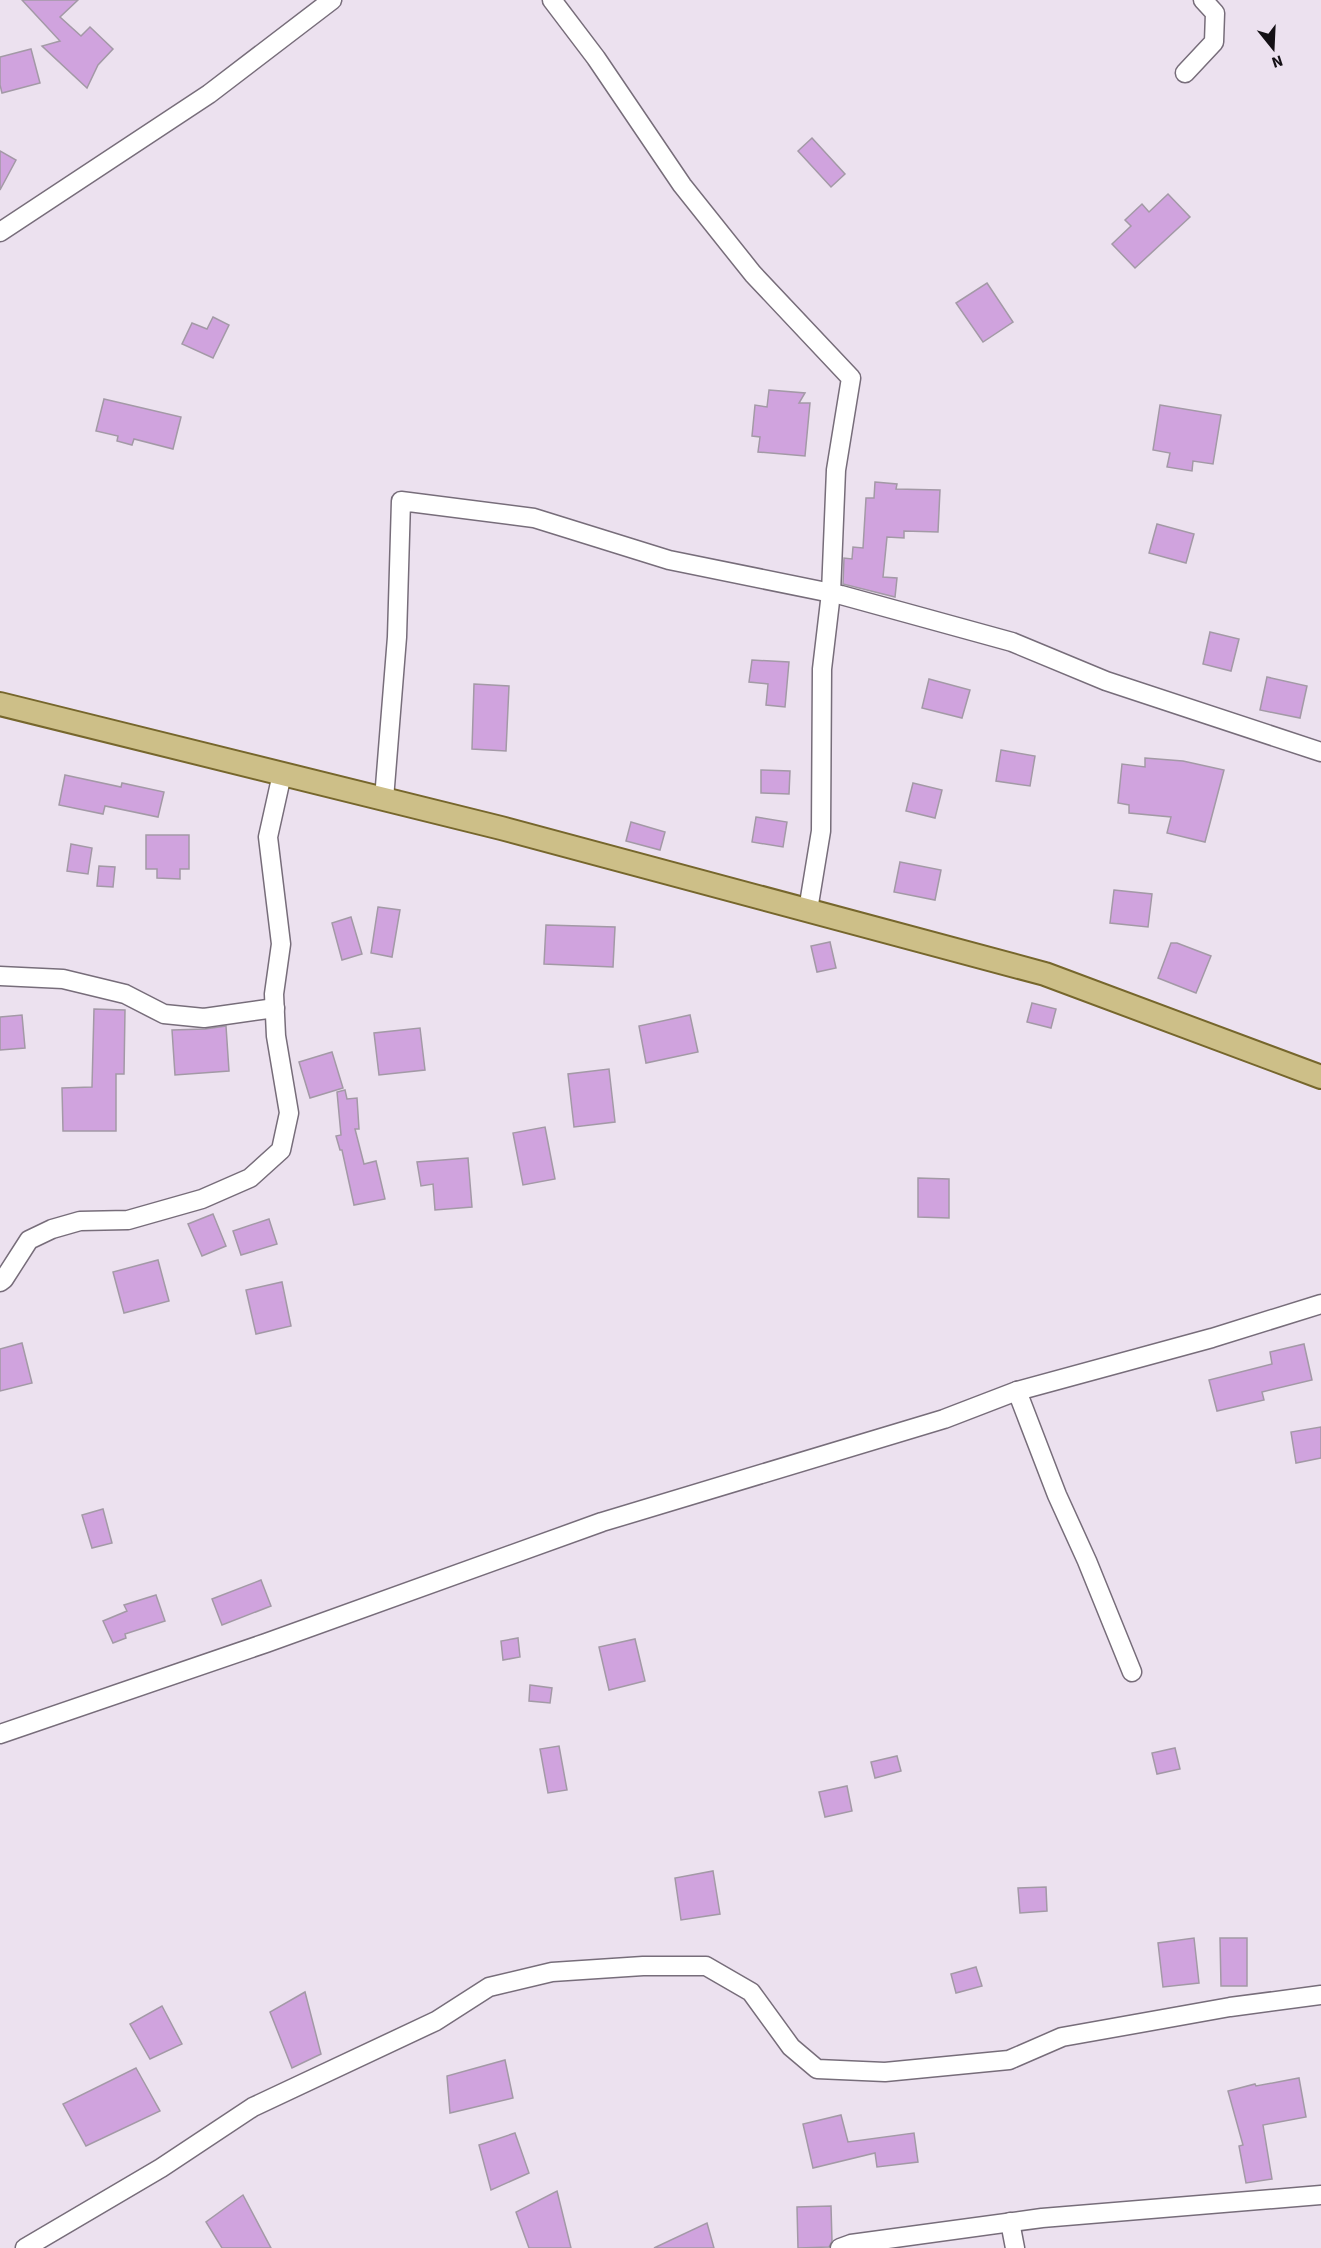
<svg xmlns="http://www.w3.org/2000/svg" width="1321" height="2248" viewBox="0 0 1321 2248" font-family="'Source Sans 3',sans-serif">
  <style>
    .building { fill: #d0a3de; stroke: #a399a6; stroke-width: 1.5 }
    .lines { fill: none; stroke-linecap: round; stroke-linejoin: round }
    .minor-casing { stroke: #776d7a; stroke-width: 21 }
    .major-casing { stroke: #76662c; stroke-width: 26 }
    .minor { stroke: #fff; stroke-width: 18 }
    .major { stroke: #cdbf88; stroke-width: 22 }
  </style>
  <rect width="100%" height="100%" fill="#ece1ef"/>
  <!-- building -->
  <g class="building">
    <path d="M22,0H78L60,17L81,36L90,27L113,49L98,65L87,88L42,46L60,41Z"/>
    <path d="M31,49L40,83L2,93L0,85V57Z"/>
    <path d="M812,138L845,174L831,187L798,151Z"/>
    <path d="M0,151L16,160L0,190Z"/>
    <path d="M1168,194L1190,217L1135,268L1112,244L1131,226L1125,220L1142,204L1149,212Z"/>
    <path d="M987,283L1013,322L983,342L956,303Z"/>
    <path d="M213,317L229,325L213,358L182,344L192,323L207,329Z"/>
    <path d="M769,390L805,393L799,403H810L805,456L758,452L760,437L752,436L755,405L767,407Z"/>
    <path d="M104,399L181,417L173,449L134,439L132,445L117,441L118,436L96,431Z"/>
    <path d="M1160,405L1221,415L1213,464L1193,461L1192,471L1167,467L1170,453L1153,450Z"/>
    <path d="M875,482L897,484L896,489L940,490L938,532L904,531V538L887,537L883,577L897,578L895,597L843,584L844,558L852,559L853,547L863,548L866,498H874Z"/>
    <path d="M1157,524L1194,534L1186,563L1149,553Z"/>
    <path d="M1210,632L1239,639L1231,671L1203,664Z"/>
    <path d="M752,660L789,662L785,707L766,705L768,684L749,682Z"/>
    <path d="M1267,677L1307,686L1300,718L1260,710Z"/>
    <path d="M929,679L970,690L962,718L922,708Z"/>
    <path d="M474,684L509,686L506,751L472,749Z"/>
    <path d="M1001,750L1035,756L1030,786L996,781Z"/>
    <path d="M1145,758L1183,761L1224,770L1205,842L1167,833L1171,817L1129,813V805L1118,803L1122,764L1145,767Z"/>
    <path d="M761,770L790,771L789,794L761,793Z"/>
    <path d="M65,775L121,787L122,783L164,792L158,817L105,806L103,814L59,805Z"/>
    <path d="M913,783L942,790L935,818L906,811Z"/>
    <path d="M756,817L787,822L783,847L752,842Z"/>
    <path d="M631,822L665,832L660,850L626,841Z"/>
    <path d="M146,835H189V869H180V879L157,878V869H146Z"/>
    <path d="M71,844L92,848L88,874L67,871Z"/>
    <path d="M900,862L941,870L935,900L894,892Z"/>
    <path d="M99,866L115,867L113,887L97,886Z"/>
    <path d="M1114,890L1152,894L1148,927L1110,923Z"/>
    <path d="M378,907L400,910L392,957L371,953Z"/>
    <path d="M351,917L362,954L342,960L332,923Z"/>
    <path d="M546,925L615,927L613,967L544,964Z"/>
    <path d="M830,942L836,968L817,972L811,946Z"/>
    <path d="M1171,943H1177L1211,956L1196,993L1158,978Z"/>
    <path d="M1032,1003L1056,1009L1051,1028L1027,1022Z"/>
    <path d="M94,1009L125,1010L124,1074H116V1131H63L62,1088L92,1087Z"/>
    <path d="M22,1015L25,1048L0,1050V1017Z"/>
    <path d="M690,1015L698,1052L646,1063L639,1026Z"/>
    <path d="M226,1026L229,1071L175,1075L172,1030L205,1029Z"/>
    <path d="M420,1028L425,1070L379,1075L374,1033Z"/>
    <path d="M332,1052L343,1088L310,1098L299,1062Z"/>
    <path d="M609,1069L615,1122L574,1127L568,1074Z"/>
    <path d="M345,1090L347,1099L357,1098L359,1129H355L364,1164L376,1161L385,1199L354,1205L342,1150H340L336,1136L341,1135L337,1092Z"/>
    <path d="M545,1127L555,1179L523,1185L513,1133Z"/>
    <path d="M468,1158L472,1207L435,1210L433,1184L421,1186L417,1162Z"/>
    <path d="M918,1178L949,1179V1218L918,1217Z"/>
    <path d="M213,1214L226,1246L202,1256L188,1224Z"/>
    <path d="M269,1219L277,1244L241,1255L233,1231Z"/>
    <path d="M158,1260L169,1301L124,1313L113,1272Z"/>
    <path d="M282,1282L291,1326L256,1334L246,1290Z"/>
    <path d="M22,1343L32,1383L0,1391V1349Z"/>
    <path d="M1304,1344L1312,1380L1262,1392L1264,1400L1217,1411L1209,1380L1272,1364L1270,1352Z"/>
    <path d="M1321,1427V1458L1296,1463L1291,1432Z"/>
    <path d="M103,1509L112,1543L92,1548L82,1515Z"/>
    <path d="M261,1580L271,1606L222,1625L212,1599Z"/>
    <path d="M156,1595L165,1621L125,1634L126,1638L113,1643L103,1621L127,1611L124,1605Z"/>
    <path d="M518,1638L520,1657L503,1660L501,1641Z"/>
    <path d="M635,1639L645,1681L609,1690L599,1647Z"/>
    <path d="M530,1685L552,1688L550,1703L529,1701Z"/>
    <path d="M559,1746L567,1790L548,1793L540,1749Z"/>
    <path d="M1175,1748L1180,1769L1157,1774L1152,1753Z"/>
    <path d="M897,1756L901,1771L875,1778L871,1762Z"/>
    <path d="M847,1786L852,1811L825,1817L819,1792Z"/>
    <path d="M713,1871L720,1914L681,1920L675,1878Z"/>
    <path d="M1046,1887L1047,1911L1020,1913L1018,1888Z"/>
    <path d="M1194,1938L1199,1983L1163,1987L1158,1943Z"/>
    <path d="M1220,1938H1247V1986H1221Z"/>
    <path d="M976,1967L982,1986L956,1993L951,1974Z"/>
    <path d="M305,1992L321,2054L292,2068L270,2012Z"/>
    <path d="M162,2006L182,2044L150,2059L130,2024Z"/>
    <path d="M505,2060L513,2098L450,2113L447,2076Z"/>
    <path d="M136,2068L160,2111L86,2146L63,2104Z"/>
    <path d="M1299,2078L1306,2117L1263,2125L1272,2179L1246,2183L1239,2146L1243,2145L1228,2091L1255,2084L1256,2086Z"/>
    <path d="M841,2115L848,2142L914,2133L918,2162L877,2167L875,2153L813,2168L803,2124Z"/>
    <path d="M515,2133L529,2173L491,2190L479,2145Z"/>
    <path d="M557,2191L571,2248H529L516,2212Z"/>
    <path d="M243,2195L271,2248H222L206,2222Z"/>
    <path d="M831,2206L832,2241L829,2247L798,2248L797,2207Z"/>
    <path d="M707,2223L714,2248H654Z"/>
  </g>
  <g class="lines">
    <!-- minor casing -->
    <g class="minor-casing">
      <g id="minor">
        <path d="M552,0L596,58L682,185L753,274L851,378L836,470L831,593L822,669L821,831L808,910"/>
        <path d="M1185,73L1214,42L1215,13L1203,0"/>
        <path d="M0,232L209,94L332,0"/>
        <path d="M384,799L397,637L401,501L534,518L669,560L841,595L1012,642L1106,681L1321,752"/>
        <path d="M0,976L63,979L125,994L164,1014L204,1018L275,1008"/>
        <path d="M0,1282L4,1279L29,1240L52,1229L80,1221L128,1220L202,1199L250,1178L281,1150L289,1113L276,1036L274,994L281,944L268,837L282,774"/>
        <path d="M1017,1391L1057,1495L1087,1561L1132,1672"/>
        <path d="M0,1734L266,1643L602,1522L944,1419L1017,1391L1212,1338L1321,1304"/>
        <path d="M1010,2222L1015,2248"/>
        <path d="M25,2248L161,2168L253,2107L436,2021L489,1987L552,1972L643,1966H706L751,1992L791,2047L817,2069L885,2072L1009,2060L1062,2037L1230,2007L1321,1995"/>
        <path d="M840,2248L851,2244L1042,2218L1321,2195"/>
      </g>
    </g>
    <!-- major casing -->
    <g class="major-casing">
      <path id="major" d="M0,704L501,828L1045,974L1321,1077"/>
    </g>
    <!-- minor -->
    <use href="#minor" class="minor"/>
    <!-- major -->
    <use href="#major" class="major"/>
  </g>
  <!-- north arrow -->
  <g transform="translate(1273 48) rotate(162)" stroke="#ece1ef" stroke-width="4.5" paint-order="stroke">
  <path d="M0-4.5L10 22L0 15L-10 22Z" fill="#141015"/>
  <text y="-9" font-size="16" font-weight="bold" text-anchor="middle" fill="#141015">N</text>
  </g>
</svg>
